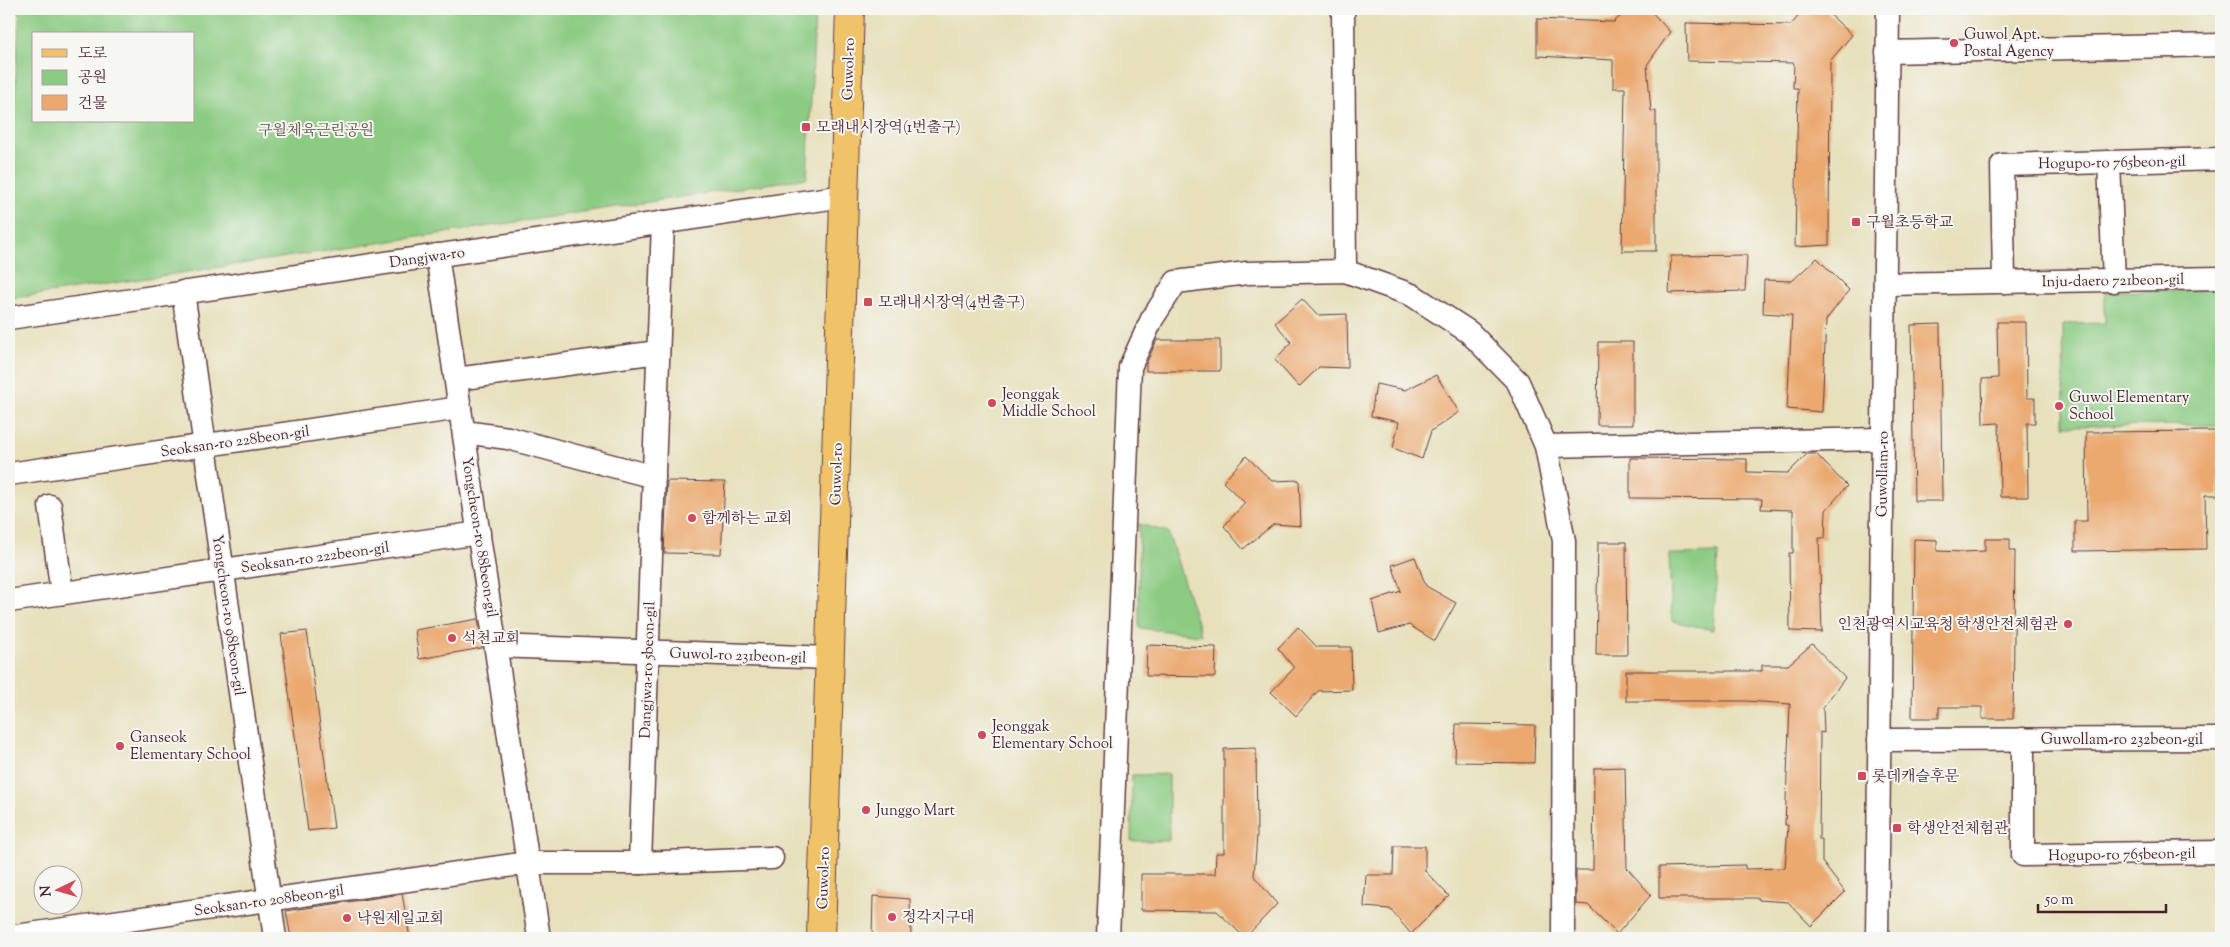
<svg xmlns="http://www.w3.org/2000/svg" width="2230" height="947" viewBox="0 0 2230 947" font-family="'Sorts Mill Goudy','Noto Serif KR',serif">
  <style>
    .green { fill: #8bcb82; stroke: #6a7556; fill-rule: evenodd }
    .building { fill: #eba970 }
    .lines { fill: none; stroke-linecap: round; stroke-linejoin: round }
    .minor-casing { stroke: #623c41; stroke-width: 25 }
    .major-casing { stroke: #623c41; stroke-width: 30 }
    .minor { stroke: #fff; stroke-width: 22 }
    .major { stroke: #f0c369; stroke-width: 28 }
    .poi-dot { fill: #d1495b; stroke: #f6f6f2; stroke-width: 2 }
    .labels { text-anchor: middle; stroke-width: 4; stroke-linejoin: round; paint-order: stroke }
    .poi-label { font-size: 15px; fill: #4a1f2b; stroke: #f6f6f2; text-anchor: start }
    .street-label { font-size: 15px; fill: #4a1f2b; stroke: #f6f6f2 }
    .park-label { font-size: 15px; fill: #5e5345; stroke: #f6f6f2 }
  </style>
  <rect width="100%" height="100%" fill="#f6f6f2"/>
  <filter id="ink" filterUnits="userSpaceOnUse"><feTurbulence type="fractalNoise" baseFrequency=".02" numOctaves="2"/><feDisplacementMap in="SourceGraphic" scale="10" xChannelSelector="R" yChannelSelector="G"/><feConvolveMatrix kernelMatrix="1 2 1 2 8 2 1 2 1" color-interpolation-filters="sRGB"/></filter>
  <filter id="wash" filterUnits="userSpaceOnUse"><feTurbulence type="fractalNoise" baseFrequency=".0096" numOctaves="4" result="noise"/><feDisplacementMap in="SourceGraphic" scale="20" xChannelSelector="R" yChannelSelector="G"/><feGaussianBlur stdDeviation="1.12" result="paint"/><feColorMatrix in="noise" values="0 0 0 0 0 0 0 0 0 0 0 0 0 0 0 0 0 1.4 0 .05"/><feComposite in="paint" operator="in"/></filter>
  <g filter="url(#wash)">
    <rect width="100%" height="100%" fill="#e7e0bb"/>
    <!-- green -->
    <g class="green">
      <path d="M20,9H808L815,17L807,178L9,299V186ZM34,34H194V121H34Z"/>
      <path d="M2221,289V425L2064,426L2063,324L2105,323V292Z"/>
      <path d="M1139,524L1168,532L1201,635L1139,628Z"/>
      <path d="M1718,553L1713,630L1672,621L1669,554Z"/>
      <path d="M1169,774V841H1131L1132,775Z"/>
    </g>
    <g id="blocks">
      <!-- building -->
      <g class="building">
        <path d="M1628,9H1649L1670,32L1647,65L1651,111H1656V251H1622L1625,88H1613V60L1537,56V19L1614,22Z"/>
        <path d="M1804,9H1824L1852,35L1830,61L1829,245L1795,247L1798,88H1793L1794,63L1687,61L1686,23L1791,25Z"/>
        <path d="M1747,255L1745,291L1669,293L1671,256Z"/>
        <path d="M1817,258L1849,290L1826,320L1822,412L1787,409L1792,315L1763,313L1764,280L1792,281Z"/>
        <path d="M1302,299L1317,315L1347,314L1348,368L1319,367L1299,387L1275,360L1291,342L1275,323Z"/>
        <path d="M1997,322H2026L2027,398H2035V423H2027L2028,497H2000L1999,423L1983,424L1982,379L1998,378Z"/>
        <path d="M1940,324L1942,501H1914L1911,325Z"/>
        <path d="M1157,340H1220V371H1146V364Z"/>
        <path d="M1598,342H1633V425H1597Z"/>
        <path d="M1436,375L1459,412L1431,431L1422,459L1393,448L1399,422L1371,416L1376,384L1405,390Z"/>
        <path d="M2218,431V495H2205L2206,549L2075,551V521H2087L2086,432Z"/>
        <path d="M1807,454H1816L1847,486L1826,510L1825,538H1819L1822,632L1790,631L1789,553H1793V510L1761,509L1762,499L1630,498V458L1747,459V472L1788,473Z"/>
        <path d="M1246,456L1272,481L1299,480L1301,526L1274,524L1243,549L1224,526L1245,503L1223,482Z"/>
        <path d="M667,481L725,482L721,554L664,553Z"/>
        <path d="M1914,539L1937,540V551L1964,552L1985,551V539H2010V551H2015L2013,719H1982V707H1939V718H1912Z"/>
        <path d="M1598,542H1626L1627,655H1596Z"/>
        <path d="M1415,557L1426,586L1456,603L1435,641L1409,625L1379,633L1372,601L1401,591L1392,565Z"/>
        <path d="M478,619L482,648L419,659L415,630Z"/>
        <path d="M1298,627L1317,647H1351L1352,690L1318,691L1296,716L1271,692L1294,668L1278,648Z"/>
        <path d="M307,631L334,828L308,831L281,634Z"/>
        <path d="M1812,644L1845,678L1823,707L1824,733L1820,732L1819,839H1822V862L1845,892L1811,926L1788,902L1759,900V898H1659V867L1745,865V869L1785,868L1788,825H1785L1790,704L1747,701H1626V671H1762V665H1788Z"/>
        <path d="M1147,645L1216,647L1215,677L1146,676Z"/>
        <path d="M1456,724L1535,725L1534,763L1455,762Z"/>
        <path d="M1256,748L1257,835L1254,876L1277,904L1245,938L1217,911L1141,910V874H1215L1216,853H1224V749Z"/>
        <path d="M1625,767L1627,868L1651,895L1617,934L1588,905L1576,904V870H1593L1594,768Z"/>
        <path d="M1394,846H1425V871L1449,896L1411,934L1390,909L1364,907L1366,875H1393Z"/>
        <path d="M402,894L410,938H291L286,911Z"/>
        <path d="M873,896L910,899L911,938H872Z"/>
      </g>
    </g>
  </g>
  <g filter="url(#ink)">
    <use href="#blocks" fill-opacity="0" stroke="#623c41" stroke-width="1"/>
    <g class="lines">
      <!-- minor casing -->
      <g class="minor-casing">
        <g id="minor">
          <path d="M1343,9L1345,271"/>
          <path d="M1887,52L2221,45"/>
          <path d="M2109,162L2114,281"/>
          <path d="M437,255L539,938"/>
          <path d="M2004,282L2002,165L2221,159"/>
          <path d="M1885,284L2221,278"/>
          <path d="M183,292L275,938"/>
          <path d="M9,318L844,196"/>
          <path d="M456,379L658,352"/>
          <path d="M464,432L508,438L654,477"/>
          <path d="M1546,446L1883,439"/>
          <path d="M9,474L460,408"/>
          <path d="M50,506L62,593"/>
          <path d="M9,601L479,533"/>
          <path d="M496,646L830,658"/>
          <path d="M2023,739V855L2221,852"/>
          <path d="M1879,740L2221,739"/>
          <path d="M640,863L663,222"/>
          <path d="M9,937L528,863H640L772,858"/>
          <path d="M1108,938L1130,367L1152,319L1176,282L1247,273L1345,271L1412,295L1469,332L1518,382L1546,446L1564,541L1563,938"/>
          <path d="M1877,938L1888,9"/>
        </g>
      </g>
      <!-- major casing -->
      <g class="major-casing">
        <path id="major" d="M821,938L850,9"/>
      </g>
      <!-- minor -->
      <use href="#minor" class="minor"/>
      <!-- major -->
      <use href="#major" class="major"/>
    </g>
  </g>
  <!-- markers -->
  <g class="poi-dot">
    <circle cx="1954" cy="43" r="5"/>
    <rect x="801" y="122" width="10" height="10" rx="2.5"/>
    <rect x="1851" y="217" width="10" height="10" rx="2.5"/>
    <rect x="863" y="297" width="10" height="10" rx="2.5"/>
    <circle cx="992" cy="403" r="5"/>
    <circle cx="2059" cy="406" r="5"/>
    <circle cx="692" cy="518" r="5"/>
    <circle cx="2068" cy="624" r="5"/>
    <circle cx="452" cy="638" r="5"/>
    <circle cx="982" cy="735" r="5"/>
    <circle cx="120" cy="746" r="5"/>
    <rect x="1857" y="771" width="10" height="10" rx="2.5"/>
    <circle cx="866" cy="810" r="5"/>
    <rect x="1892" y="823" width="10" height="10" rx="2.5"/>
    <circle cx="892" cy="917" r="5"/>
    <circle cx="347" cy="918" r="5"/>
  </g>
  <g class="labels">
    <!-- poi labels -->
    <g class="poi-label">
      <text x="1964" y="39">Guwol Apt.<tspan x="1964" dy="17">Postal Agency</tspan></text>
      <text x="816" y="132">모래내시장역(1번출구)</text>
      <text x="1866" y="227">구월초등학교</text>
      <text x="878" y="307">모래내시장역(4번출구)</text>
      <text x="1002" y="399">Jeonggak<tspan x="1002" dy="17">Middle School</tspan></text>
      <text x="2069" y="402">Guwol Elementary<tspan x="2069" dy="17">School</tspan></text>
      <text x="702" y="523">함께하는 교회</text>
      <text x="2058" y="629" text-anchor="end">인천광역시교육청 학생안전체험관</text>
      <text x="462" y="643">석천교회</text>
      <text x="992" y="731">Jeonggak<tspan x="992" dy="17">Elementary School</tspan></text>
      <text x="130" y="742">Ganseok<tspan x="130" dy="17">Elementary School</tspan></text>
      <text x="1872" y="781">롯데캐슬후문</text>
      <text x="876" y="815">Junggo Mart</text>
      <text x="1907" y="833">학생안전체험관</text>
      <text x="902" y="922">정각지구대</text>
      <text x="357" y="923">낙원제일교회</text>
    </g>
    <!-- street labels -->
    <g class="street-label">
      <text transform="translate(848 69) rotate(-88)" y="5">Guwol-ro</text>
      <text transform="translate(2112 162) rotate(-1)" y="5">Hogupo-ro 765beon-gil</text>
      <text transform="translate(427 257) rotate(-8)" y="5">Dangjwa-ro</text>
      <text transform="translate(2113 280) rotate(-1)" y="5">Inju-daero 721beon-gil</text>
      <text transform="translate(235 441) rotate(-8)" y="5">Seoksan-ro 228beon-gil</text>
      <text transform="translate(836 474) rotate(-88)" y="5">Guwol-ro</text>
      <text transform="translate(1882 474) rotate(-89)" y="5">Guwollam-ro</text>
      <text transform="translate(480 537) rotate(81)" y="5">Yongcheon-ro 88beon-gil</text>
      <text transform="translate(315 557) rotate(-8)" y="5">Seoksan-ro 222beon-gil</text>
      <text transform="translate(229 615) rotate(82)" y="5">Yongcheon-ro 98beon-gil</text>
      <text transform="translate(738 655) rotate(2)" y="5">Guwol-ro 231beon-gil</text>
      <text transform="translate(647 670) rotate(-88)" y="5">Dangjwa-ro 5beon-gil</text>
      <text x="2122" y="744">Guwollam-ro 232beon-gil</text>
      <text transform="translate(2122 854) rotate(-1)" y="5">Hogupo-ro 765beon-gil</text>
      <text transform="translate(823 878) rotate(-88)" y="5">Guwol-ro</text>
      <text transform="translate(269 900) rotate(-8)" y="5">Seoksan-ro 208beon-gil</text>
    </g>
    <!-- park labels -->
    <g class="park-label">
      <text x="316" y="135">구월체육근린공원</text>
    </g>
  </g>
  <!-- margin -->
  <rect width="2230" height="947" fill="none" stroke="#f6f6f2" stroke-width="30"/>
  <!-- legend -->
  <rect x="32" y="32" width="162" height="90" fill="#f6f6f2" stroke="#b1a0a2"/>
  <rect x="42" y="49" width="25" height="8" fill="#f0c369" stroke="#b1a0a2"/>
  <text x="78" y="58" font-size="15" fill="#4a1f2b">도로</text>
  <rect x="42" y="70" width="25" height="15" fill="#8bcb82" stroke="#b1a0a2"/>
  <text x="78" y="82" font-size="15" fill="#4a1f2b">공원</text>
  <rect x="42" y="95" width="25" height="15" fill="#eba970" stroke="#b1a0a2"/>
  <text x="78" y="108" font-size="15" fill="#4a1f2b">건물</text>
  <!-- north arrow -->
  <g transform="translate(58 890) rotate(265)"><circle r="24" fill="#f6f6f2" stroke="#b1a0a2"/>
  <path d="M0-4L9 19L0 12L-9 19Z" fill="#d1495b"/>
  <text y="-8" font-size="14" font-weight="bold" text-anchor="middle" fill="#4a1f2b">N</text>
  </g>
  <!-- scale -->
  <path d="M2038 904v8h128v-8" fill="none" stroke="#4a1f2b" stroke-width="2.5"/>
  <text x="2045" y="904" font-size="15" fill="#4a1f2b" stroke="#f6f6f2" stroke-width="4" paint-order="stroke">50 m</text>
</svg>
